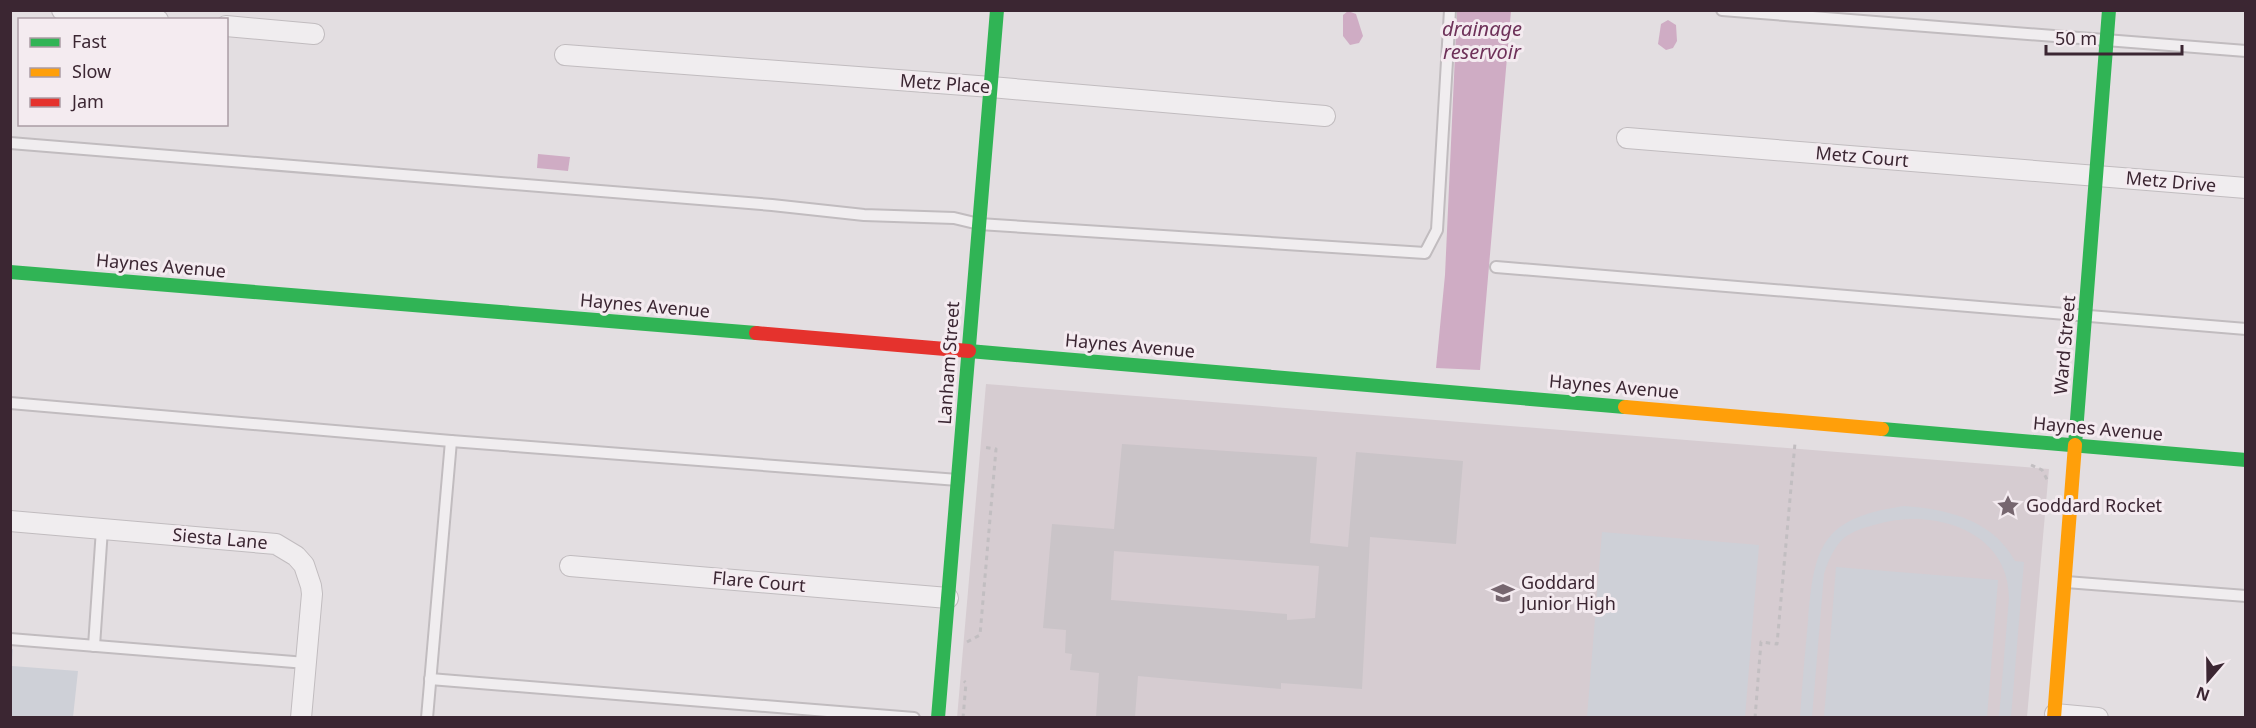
<svg xmlns="http://www.w3.org/2000/svg" width="2256" height="728" viewBox="0 0 2256 728" font-family="'Noto Sans',sans-serif">
  <style>
    .built { fill: #d6ccd1 }
    .green { fill: #ced0d7 }
    .water { fill: #cfacc4 }
    .building { fill: #cac4c8; fill-rule: evenodd }
    .lines { fill: none; stroke-linecap: round; stroke-linejoin: round }
    .lane-casing { stroke: #c1bcbf; stroke-width: 14 }
    .street-casing { stroke: #c1bcbf; stroke-width: 22 }
    .path { stroke: #c2bec1; stroke-width: 3; stroke-dasharray: 4.5 4.5; stroke-linecap: butt }
    .lane { stroke: #f0edef; stroke-width: 10 }
    .street { stroke: #f0edef; stroke-width: 20 }
    .fast { stroke: #30b455; stroke-width: 14 }
    .slow { stroke: #ff9f0a; stroke-width: 14 }
    .jam { stroke: #e5322d; stroke-width: 14 }
    .labels { text-anchor: middle; stroke-width: 6; stroke-linejoin: round; paint-order: stroke }
    .street-label { font-size: 18px; fill: #3b2632; stroke: #f4ebf0 }
    .poi-label { font-size: 18px; fill: #3b2632; stroke: #f4ebf0; text-anchor: start }
    .water-label { font-size: 20px; font-style: italic; fill: #6e3159; stroke: #f4ebf0 }
  </style>
  <rect width="100%" height="100%" fill="#e3dee1"/>
  <!-- built -->
  <path class="built" d="M986,384L2049,469L2027,717L957,718Z"/>
  <!-- green -->
  <g class="green">
    <path d="M1904,506C1947,509 1993,520 2015,561L2024,562L2011,717H1999L2009,598C2009,529 1930,507 1874,525C1863,528 1853,531 1844,538C1834,547 1828,561 1824,574L1812,717H1800C1802,685 1805,653 1808,621C1814,544 1823,518 1904,506Z"/>
    <path d="M1602,532L1759,545L1745,717H1587Z"/>
    <path d="M1836,567L1998,580L1987,717H1824Z"/>
    <path d="M10,649H13L12,666L78,671L73,717H11Z"/>
  </g>
  <!-- water -->
  <g class="water">
    <path d="M1348,11L1356,14L1363,36L1359,43L1350,45L1343,36V15Z"/>
    <path d="M1457,11H1511L1480,370L1436,368L1445,275Z"/>
    <path d="M1668,20L1676,25L1677,41L1673,48L1666,50L1658,44L1661,24Z"/>
    <path d="M538,154L570,157L568,171L537,168Z"/>
  </g>
  <!-- building -->
  <path class="building" d="M1122,444L1317,457L1310,543L1348,547L1356,452L1463,461L1456,544L1370,537L1362,689L1281,683V689L1138,676L1135,717H1096L1099,673L1070,670L1072,654L1065,653L1066,630L1043,628L1052,524L1114,529ZM1114,551L1319,566L1315,618L1287,620V614L1111,600Z"/>
  <g class="lines">
    <!-- lane casing -->
    <g class="lane-casing">
      <g id="lane">
        <path d="M1722,10L2246,51"/>
        <path d="M10,143L772,205L864,215L954,218L979,224L1425,253L1437,230L1450,10"/>
        <path d="M1496,267L2246,329"/>
        <path d="M10,403L451,441L958,480"/>
        <path d="M2066,582L2246,596"/>
        <path d="M10,639L306,663"/>
        <path d="M94,646L102,529"/>
        <path d="M430,679L914,718"/>
        <path d="M427,718L451,441"/>
      </g>
    </g>
    <!-- street casing -->
    <g class="street-casing">
      <g id="street">
        <path d="M62,10L158,20"/>
        <path d="M226,26L314,34"/>
        <path d="M565,55L991,87L1325,116"/>
        <path d="M1627,138L2246,188"/>
        <path d="M10,521L276,544L296,556L304,565L311,586L312,594L301,718"/>
        <path d="M570,566L948,598"/>
        <path d="M2055,714L2098,718"/>
      </g>
    </g>
    <!-- path -->
    <g class="path">
      <path d="M2031,465L2042,470L2049,483"/>
      <path d="M967,642L980,635L996,449L982,447"/>
      <path d="M963,718L966,683L964,681"/>
      <path d="M1755,718L1761,642L1777,644L1795,443"/>
    </g>
    <!-- lane -->
    <use href="#lane" class="lane"/>
    <!-- street -->
    <use href="#street" class="street"/>
    <!-- fast -->
    <g class="fast">
      <path d="M10,272L756,333"/>
      <path d="M969,351L1625,407"/>
      <path d="M1882,429L2246,460"/>
      <path d="M2075,445L2109,10"/>
      <path d="M938,718L997,10"/>
    </g>
    <!-- slow -->
    <g class="slow">
      <path d="M1625,407L1882,429"/>
      <path d="M2054,718L2075,445"/>
    </g>
    <!-- jam -->
    <path class="jam" d="M756,333L969,351"/>
  </g>
  <!-- icons -->
  <defs>
    <g id="sight-bare" transform="scale(1.8)"><path d="M0-6L1.8-2.2L6-1.7L2.9 1.2L3.7 5.4L0 3.3L-3.7 5.4L-2.9 1.2L-6-1.7L-1.8-2.2Z" fill="#76666f" stroke="#f4ebf0" stroke-width="2.5" paint-order="stroke"/></g>
    <g id="school-bare" transform="scale(1.8)"><path d="M0-5L7-2L0 1L-7-2ZM-4 1L0 2.5L4 1V4Q0 6-4 4Z" fill="#76666f" stroke="#f4ebf0" stroke-width="2.5" paint-order="stroke"/></g>
  </defs>
  <g fill-rule="evenodd">
    <use href="#sight-bare" x="2008" y="506"/>
    <use href="#school-bare" x="1503" y="593"/>
  </g>
  <g class="labels">
    <!-- street labels -->
    <g class="street-label">
      <text transform="translate(945 84) rotate(4)" y="6">Metz Place</text>
      <text transform="translate(1862 157) rotate(5)" y="6">Metz Court</text>
      <text transform="translate(2171 182) rotate(5)" y="6">Metz Drive</text>
      <text transform="translate(161 266) rotate(5)" y="6">Haynes Avenue</text>
      <text transform="translate(645 306) rotate(5)" y="6">Haynes Avenue</text>
      <text transform="translate(2065 345) rotate(-85)" y="6">Ward Street</text>
      <text transform="translate(1130 346) rotate(5)" y="6">Haynes Avenue</text>
      <text transform="translate(949 363) rotate(-86)" y="6">Lanham Street</text>
      <text transform="translate(1614 387) rotate(5)" y="6">Haynes Avenue</text>
      <text transform="translate(2098 429) rotate(5)" y="6">Haynes Avenue</text>
      <text transform="translate(220 539) rotate(5)" y="6">Siesta Lane</text>
      <text transform="translate(759 582) rotate(5)" y="6">Flare Court</text>
    </g>
    <!-- poi labels -->
    <g class="poi-label">
      <text x="2026" y="512">Goddard Rocket</text>
      <text x="1521" y="589">Goddard<tspan x="1521" dy="21">Junior High</tspan></text>
    </g>
    <!-- water labels -->
    <g class="water-label">
      <text x="1482" y="36">drainage<tspan x="1482" dy="23">reservoir</tspan></text>
    </g>
  </g>
  <!-- border -->
  <rect width="2256" height="728" fill="none" stroke="#3b2632" stroke-width="24"/>
  <!-- legend -->
  <rect x="18" y="18" width="210" height="108" fill="#f4ebf0" stroke="#aa9ca4" stroke-width="1.5"/>
  <rect x="30" y="38" width="30" height="9" fill="#30b455" stroke="#aa9ca4" stroke-width="1.5"/>
  <text x="72" y="48" font-size="18" fill="#3b2632">Fast</text>
  <rect x="30" y="68" width="30" height="9" fill="#ff9f0a" stroke="#aa9ca4" stroke-width="1.5"/>
  <text x="72" y="78" font-size="18" fill="#3b2632">Slow</text>
  <rect x="30" y="98" width="30" height="9" fill="#e5322d" stroke="#aa9ca4" stroke-width="1.5"/>
  <text x="72" y="108" font-size="18" fill="#3b2632">Jam</text>
  <!-- north arrow -->
  <g transform="translate(2208 680) rotate(200)" stroke="#f4ebf0" stroke-width="4.5" paint-order="stroke">
  <path d="M0-4.5L10 22L0 15L-10 22Z" fill="#3b2632"/>
  <text y="-9" font-size="16" font-weight="bold" text-anchor="middle" fill="#3b2632">N</text>
  </g>
  <!-- scale -->
  <path d="M2046 45v9h136v-9" fill="none" stroke="#3b2632" stroke-width="3"/>
  <text x="2055" y="45" font-size="18" fill="#3b2632" stroke="#f4ebf0" stroke-width="4.5" paint-order="stroke">50 m</text>
</svg>
